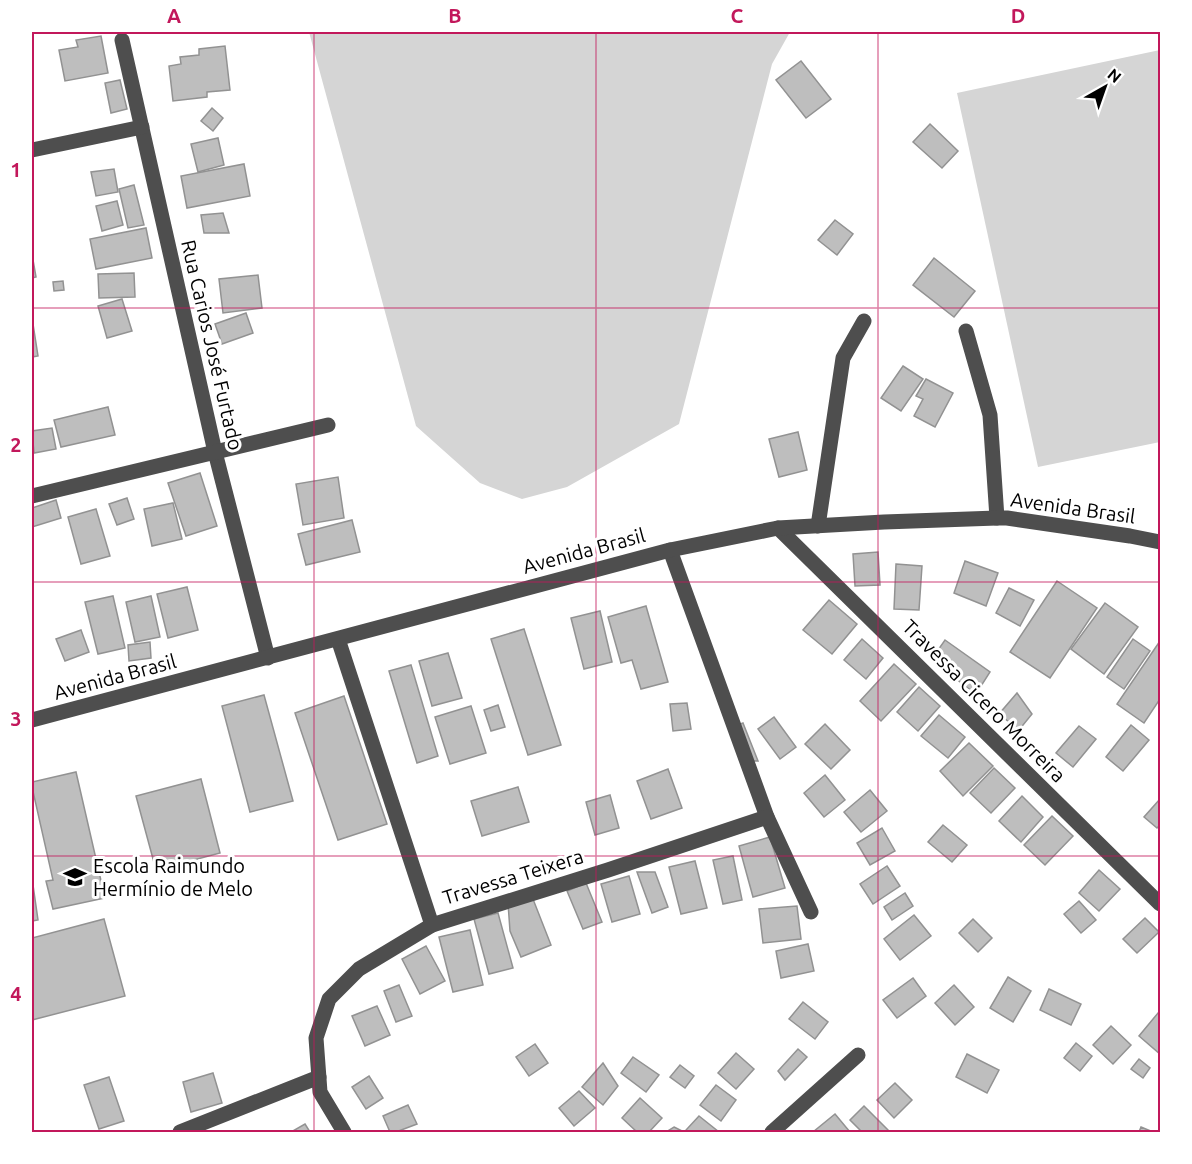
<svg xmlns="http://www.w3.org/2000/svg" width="1192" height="1164" viewBox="0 0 1192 1164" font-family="Ubuntu,sans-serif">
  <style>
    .green { fill: #d5d5d5 }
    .building { fill: #bebebe; stroke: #929292; stroke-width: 1.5 }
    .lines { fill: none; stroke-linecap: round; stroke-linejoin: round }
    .minor { stroke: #4e4e4e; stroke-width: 15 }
    .grid { fill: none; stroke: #c2185b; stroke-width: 1.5; stroke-opacity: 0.55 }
    .labels { text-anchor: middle; stroke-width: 6; stroke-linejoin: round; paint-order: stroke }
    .street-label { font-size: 20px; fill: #000; stroke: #fff }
    .poi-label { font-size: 20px; fill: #000; stroke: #fff; text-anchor: start }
    .neatline { fill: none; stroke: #c2185b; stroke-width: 2 }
    .grid-label { font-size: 20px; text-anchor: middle; font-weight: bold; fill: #c2185b }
  </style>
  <rect width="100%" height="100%" fill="#fff"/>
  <!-- green -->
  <g class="green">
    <path d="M309,32H790L772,64L679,424L567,487L522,499L480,483L416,426Z"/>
    <path d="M1160,50V442L1038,467L957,93Z"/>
  </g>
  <!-- building -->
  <g class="building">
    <path d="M101,36L108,73L65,81L59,50L78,47L76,40Z"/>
    <path d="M225,46L230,90L207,92V97L173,101L169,66L181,64L180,57L199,55V49Z"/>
    <path d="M801,61L831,99L806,118L776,80Z"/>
    <path d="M120,80L127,109L111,113L105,83Z"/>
    <path d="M212,108L223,118L213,131L201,121Z"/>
    <path d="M930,124L958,151L942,168L913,142Z"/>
    <path d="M218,138L224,165L198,172L191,144Z"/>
    <path d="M244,164L250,196L187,208L181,176Z"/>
    <path d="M114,169L118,192L96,196L91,172Z"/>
    <path d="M134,185L144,225L128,228L119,189Z"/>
    <path d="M117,201L123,225L102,231L96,206Z"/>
    <path d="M223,213L229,233H204L201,215Z"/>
    <path d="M835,220L853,234L837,255L818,240Z"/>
    <path d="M146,228L152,258L96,269L90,239Z"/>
    <path d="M32,254L36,277L32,278Z"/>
    <path d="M934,258L975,291L954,317L913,285Z"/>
    <path d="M134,273L135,297L99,298L98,274Z"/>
    <path d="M258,275L262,308L223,313L219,279Z"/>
    <path d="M63,281L64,290L54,291L53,282Z"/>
    <path d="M122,299L132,331L107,338L98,306Z"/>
    <path d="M246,313L253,333L222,344L215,324Z"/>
    <path d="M32,324H33L38,356L32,357Z"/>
    <path d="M903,366L923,379L901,411L881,398Z"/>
    <path d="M926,379L953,393L935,427L914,416L923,399L916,396Z"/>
    <path d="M108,407L115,435L61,447L54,420Z"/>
    <path d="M52,428L56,449L34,453L32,431Z"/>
    <path d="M798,432L807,470L779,477L769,439Z"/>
    <path d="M200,473L217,526L186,536L168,483Z"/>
    <path d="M338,477L344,518L303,525L296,484Z"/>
    <path d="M127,498L134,519L117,525L109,504Z"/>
    <path d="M56,500L61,518L32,527V508Z"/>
    <path d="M173,503L182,539L152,546L144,509Z"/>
    <path d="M96,509L110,556L81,564L68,517Z"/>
    <path d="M352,520L360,552L306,565L298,534Z"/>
    <path d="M878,552L880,585L855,586L853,554Z"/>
    <path d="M965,561L998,573L986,606L954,593Z"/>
    <path d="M896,564L922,566L919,610L894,609Z"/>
    <path d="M1057,581L1097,608L1050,678L1010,652Z"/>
    <path d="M187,587L198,630L168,638L157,594Z"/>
    <path d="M1009,588L1034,600L1020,626L996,613Z"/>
    <path d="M113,596L125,648L98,654L85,602Z"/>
    <path d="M151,596L160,637L135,642L126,602Z"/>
    <path d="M829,600L857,624L832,654L803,630Z"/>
    <path d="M1105,603L1138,627L1104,674L1071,649Z"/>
    <path d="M646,606L668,682L641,689L632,660L621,663L608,617Z"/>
    <path d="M600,611L612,662L584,669L571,618Z"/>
    <path d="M524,629L561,745L528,755L491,639Z"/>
    <path d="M81,630L89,652L65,661L56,639Z"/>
    <path d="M862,639L883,658L866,679L844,660Z"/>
    <path d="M1133,639L1150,651L1124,689L1107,677Z"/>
    <path d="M945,640L990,672L976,694L931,660Z"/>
    <path d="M1160,641V699L1144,723L1117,704Z"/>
    <path d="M150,642L151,658L129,661L128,645Z"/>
    <path d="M448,653L462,698L432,706L419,661Z"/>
    <path d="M894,664L916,684L881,721L860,701Z"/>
    <path d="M411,665L438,756L417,763L389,671Z"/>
    <path d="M919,687L940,706L918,731L897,712Z"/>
    <path d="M1017,693L1032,714L1019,730L999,714Z"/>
    <path d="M264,695L293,801L250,812L222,706Z"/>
    <path d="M344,696L387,824L338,840L295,713Z"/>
    <path d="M687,703L691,729L673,731L670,704Z"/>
    <path d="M498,705L505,727L491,731L484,710Z"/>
    <path d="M471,706L486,753L450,764L435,717Z"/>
    <path d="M939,715L965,737L948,758L921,736Z"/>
    <path d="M774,717L796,747L780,759L758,729Z"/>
    <path d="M743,723L758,761H748L735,726Z"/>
    <path d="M825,724L850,750L831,769L805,744Z"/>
    <path d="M1131,725L1149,740L1123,771L1106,757Z"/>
    <path d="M1079,726L1096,739L1073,767L1056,753Z"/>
    <path d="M969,743L993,766L963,796L940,771Z"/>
    <path d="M994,768L1015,788L991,813L970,793Z"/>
    <path d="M668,769L682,808L651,819L637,781Z"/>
    <path d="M76,772L105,898L53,909L46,881L53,880L32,787V782Z"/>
    <path d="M825,775L845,800L824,817L804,793Z"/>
    <path d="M201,779L220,853L156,870L136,796Z"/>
    <path d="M518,787L529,822L482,836L471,801Z"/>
    <path d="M870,790L887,811L861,832L844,812Z"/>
    <path d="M610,795L619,828L595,835L586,802Z"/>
    <path d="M1022,796L1043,817L1021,842L999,821Z"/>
    <path d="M1160,799V825L1157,828L1144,817Z"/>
    <path d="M1052,816L1073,836L1045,865L1024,845Z"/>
    <path d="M943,825L967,845L952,862L928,842Z"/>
    <path d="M882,828L895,851L870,865L857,843Z"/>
    <path d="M770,837L785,888L753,897L739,846Z"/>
    <path d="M733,856L742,900L723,904L713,860Z"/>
    <path d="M695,861L707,908L681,914L669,867Z"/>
    <path d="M887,866L900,886L873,904L860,884Z"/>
    <path d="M1099,870L1120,889L1099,911L1079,893Z"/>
    <path d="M637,872H655L668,907L652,913Z"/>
    <path d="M629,876L640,914L612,922L601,884Z"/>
    <path d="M32,878L38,920L32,921Z"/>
    <path d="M586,883L602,922L583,929L567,891Z"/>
    <path d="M905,893L913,906L892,920L884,907Z"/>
    <path d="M531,894L551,945L521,957L510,931L508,903Z"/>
    <path d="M1079,901L1096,920L1081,933L1064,914Z"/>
    <path d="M797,906L801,939L763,943L759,909Z"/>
    <path d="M498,913L513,968L489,974L474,919Z"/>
    <path d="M914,915L931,936L900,960L884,939Z"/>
    <path d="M1145,918L1159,932L1137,953L1123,939Z"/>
    <path d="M104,919L125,996L32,1020V938Z"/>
    <path d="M973,919L992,938L978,952L959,933Z"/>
    <path d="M470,930L483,985L453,992L439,937Z"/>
    <path d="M808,944L814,971L781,978L776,951Z"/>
    <path d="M426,946L445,981L420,994L402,959Z"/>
    <path d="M1008,977L1031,991L1013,1022L990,1008Z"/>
    <path d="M913,978L926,996L897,1018L883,1000Z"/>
    <path d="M399,985L412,1016L396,1022L384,991Z"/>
    <path d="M954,985L974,1007L955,1025L935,1003Z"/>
    <path d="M1049,989L1081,1004L1071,1025L1040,1010Z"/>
    <path d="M803,1002L828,1022L815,1039L789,1019Z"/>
    <path d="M377,1006L390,1035L365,1046L352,1016Z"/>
    <path d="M1158,1013L1160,1015V1054L1139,1036Z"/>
    <path d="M1111,1026L1131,1045L1113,1064L1093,1045Z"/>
    <path d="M1076,1043L1092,1056L1080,1071L1064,1058Z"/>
    <path d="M535,1044L548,1063L529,1076L516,1057Z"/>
    <path d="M798,1049L807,1057L785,1080L778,1071Z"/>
    <path d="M736,1053L754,1069L736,1089L718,1073Z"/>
    <path d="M967,1054L999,1070L987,1093L956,1077Z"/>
    <path d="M633,1057L659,1075L646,1092L621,1073Z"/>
    <path d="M1139,1059L1150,1068L1143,1078L1131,1069Z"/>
    <path d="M603,1063L618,1086L603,1105L582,1087Z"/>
    <path d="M680,1065L694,1076L685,1088L670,1077Z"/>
    <path d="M213,1073L222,1103L191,1112L183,1082Z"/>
    <path d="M369,1076L383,1098L366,1109L352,1087Z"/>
    <path d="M109,1077L124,1121L99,1129L84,1085Z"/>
    <path d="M895,1083L912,1100L894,1118L877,1100Z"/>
    <path d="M716,1085L736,1100L721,1121L700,1105Z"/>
    <path d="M579,1091L595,1108L574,1126L559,1108Z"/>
    <path d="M640,1098L662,1118L649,1132H637L622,1118Z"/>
    <path d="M408,1105L417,1124L396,1132H390L383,1116Z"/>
    <path d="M864,1106L888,1130L886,1132H862L850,1120Z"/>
    <path d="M835,1114L850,1132H813Z"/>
    <path d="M699,1116L719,1132H689L686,1130Z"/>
    <path d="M305,1124L310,1132H291Z"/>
    <path d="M674,1127L684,1132H666Z"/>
    <path d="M1141,1127L1153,1132H1139Z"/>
  </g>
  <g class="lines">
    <!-- minor -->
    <g class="minor">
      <path d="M122,40L215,452L268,658"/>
      <path d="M32,150L142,127"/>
      <path d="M966,331L990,415L997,518"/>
      <path d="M32,496L328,425"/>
      <path d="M818,526L843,358L864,321"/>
      <path d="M778,528L1160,904"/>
      <path d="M670,550L767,817L811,912"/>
      <path d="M338,639L432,925"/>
      <path d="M32,720L670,550L778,528L884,522L997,518H1007L1130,536L1160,542"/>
      <path d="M180,1132L319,1077"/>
      <path d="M344,1132L320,1092L316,1038L329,999L359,969L432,925L608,870L767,817"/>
      <path d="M772,1132L858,1055"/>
    </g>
  </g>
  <!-- grid -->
  <path class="grid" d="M314,32V1132M596,32V1132M878,32V1132M32,308H1160M32,582H1160M32,856H1160"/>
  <!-- icons -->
  <defs>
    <g id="school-bare" transform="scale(1.8)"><path d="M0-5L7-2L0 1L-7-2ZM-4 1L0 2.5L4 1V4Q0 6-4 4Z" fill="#000" stroke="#fff" stroke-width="2.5" paint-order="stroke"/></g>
  </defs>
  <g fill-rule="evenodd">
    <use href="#school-bare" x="75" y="877"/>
  </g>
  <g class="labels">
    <!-- street labels -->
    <g class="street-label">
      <text transform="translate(212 345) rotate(77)" y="7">Rua Carios José Furtado</text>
      <text transform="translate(1073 508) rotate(8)" y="7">Avenida Brasil</text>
      <text transform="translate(584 551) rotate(-15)" y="7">Avenida Brasil</text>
      <text transform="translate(115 677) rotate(-15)" y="7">Avenida Brasil</text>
      <text transform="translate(984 701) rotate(45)" y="7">Travessa Cicero Morreira</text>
      <text transform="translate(513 877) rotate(-17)" y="7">Travessa Teixera</text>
    </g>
    <!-- poi labels -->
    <g class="poi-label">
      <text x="93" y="873">Escola Raimundo<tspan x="93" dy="23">Hermínio de Melo</tspan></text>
    </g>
  </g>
  <!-- border -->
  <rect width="1192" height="1164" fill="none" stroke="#ffffff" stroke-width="66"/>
  <!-- north arrow -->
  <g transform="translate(1105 87) rotate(40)" stroke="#ffffff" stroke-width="4.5" paint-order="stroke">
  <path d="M0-4.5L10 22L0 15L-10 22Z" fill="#000000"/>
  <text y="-9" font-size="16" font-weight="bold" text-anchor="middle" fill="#000000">N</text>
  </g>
  <rect x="33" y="33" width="1126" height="1098" class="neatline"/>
  <g class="grid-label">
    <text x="174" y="23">A</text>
    <text x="455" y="23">B</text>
    <text x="737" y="23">C</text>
    <text x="1018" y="23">D</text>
    <text x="16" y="177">1</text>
    <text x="16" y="452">2</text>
    <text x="16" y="726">3</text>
    <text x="16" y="1001">4</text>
  </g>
</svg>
